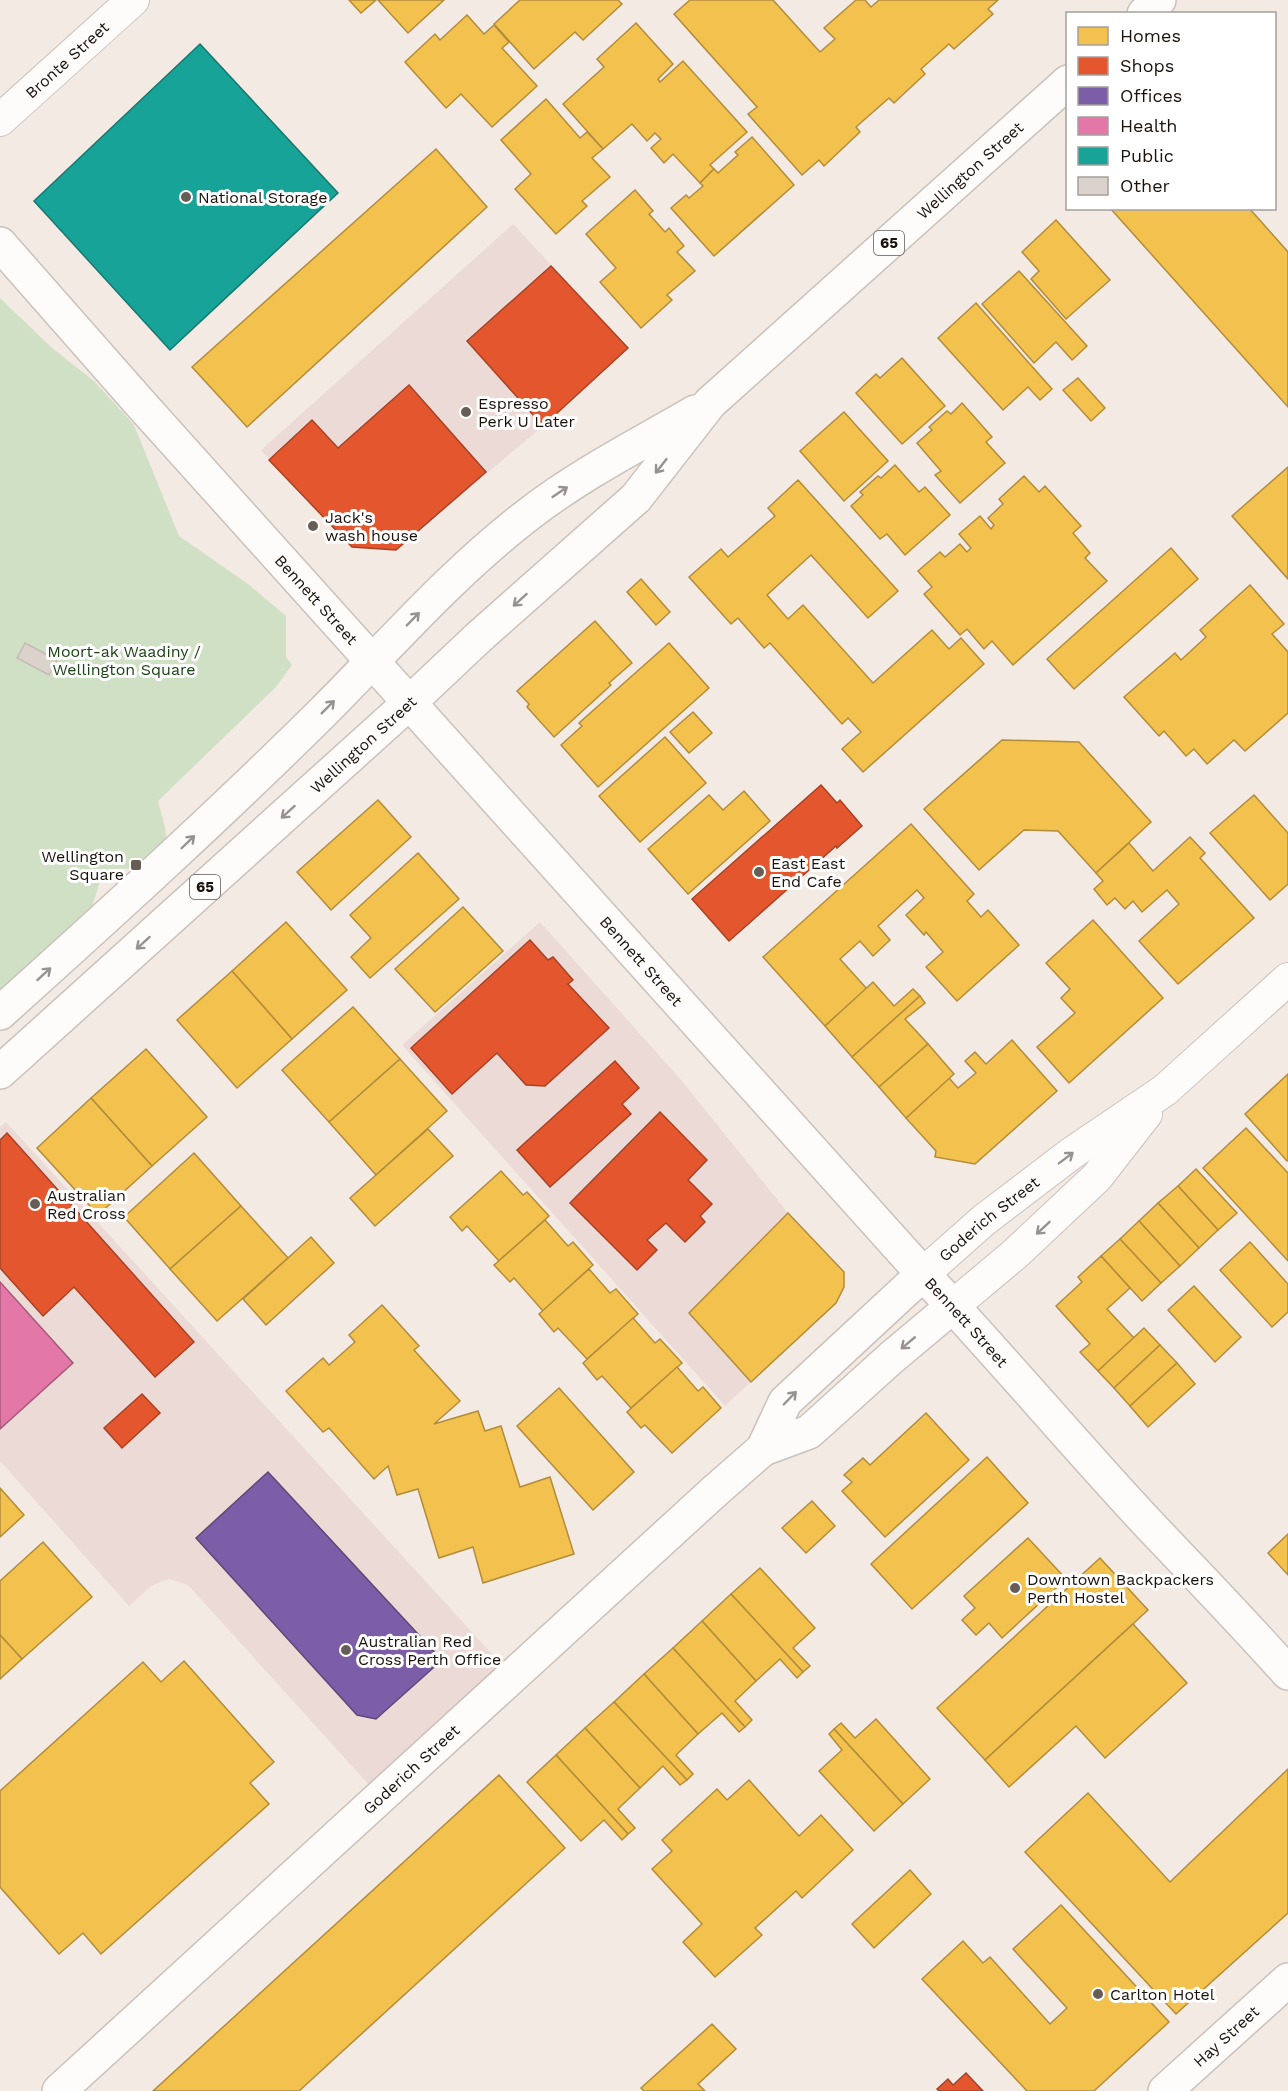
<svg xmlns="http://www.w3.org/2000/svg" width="1288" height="2091" viewBox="0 0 1288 2091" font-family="'Work Sans',sans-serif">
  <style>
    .commercial { fill: #ecdad6 }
    .green { fill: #d0e0c5 }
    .homes { fill: #f2c14e; stroke: #b28c3a; stroke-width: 1.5 }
    .shops { fill: #e4572e; stroke: #a84224; stroke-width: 1.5 }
    .offices { fill: #7b5ea7; stroke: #5e4778; stroke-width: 1.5 }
    .health { fill: #e377a8; stroke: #a75879; stroke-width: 1.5 }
    .public { fill: #17a398; stroke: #18776e; stroke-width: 1.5 }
    .building { fill: #dcd2cc; stroke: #c5bbb5; stroke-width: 1.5 }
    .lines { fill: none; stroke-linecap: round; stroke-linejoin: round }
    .minor-casing { stroke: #cbc1bb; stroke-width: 34 }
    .tertiary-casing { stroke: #cbc1bb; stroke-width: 36 }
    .secondary-casing { stroke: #cbc1bb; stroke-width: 36 }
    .primary-casing { stroke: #cbc1bb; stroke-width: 36 }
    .minor { stroke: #fdfcfb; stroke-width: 32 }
    .tertiary { stroke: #fdfcfb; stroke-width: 33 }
    .secondary { stroke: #fdfcfb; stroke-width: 33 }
    .primary { stroke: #fdfcfb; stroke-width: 33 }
    .oneway { stroke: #97928f }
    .poi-dot { fill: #675d57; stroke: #fff; stroke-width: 2 }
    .labels { text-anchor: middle; stroke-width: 6; stroke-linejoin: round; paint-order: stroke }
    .shield { fill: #fff; stroke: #5f5854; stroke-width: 1.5 }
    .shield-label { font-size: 15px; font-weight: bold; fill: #1b110b }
    .street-label { font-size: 16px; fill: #1b110b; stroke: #fff }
    .poi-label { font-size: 16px; fill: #1b110b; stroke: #fff; text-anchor: start }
    .park-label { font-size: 16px; fill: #1b4314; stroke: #fff }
  </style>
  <rect width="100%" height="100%" fill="#f4eae4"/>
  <!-- commercial -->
  <g class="commercial">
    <path d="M513,224L628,348L543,426L396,550L352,547L261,450Z"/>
    <path d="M540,922L682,1081L788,1213L844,1272L836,1303L725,1406L402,1045Z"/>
    <path d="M6,1122L513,1677L380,1797L188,1585L169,1579L159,1582L150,1587L129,1606L0,1461V1127Z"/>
  </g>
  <!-- green -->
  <path class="green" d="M0,298L51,347L95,382L134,425L179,536L248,584L286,616V657L292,665L276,687L158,801L165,827L168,857L144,868L116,869L100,881L89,917L24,969L0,1002Z"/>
  <!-- homes -->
  <g class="homes">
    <path d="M349,0H376L361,13Z"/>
    <path d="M378,0H444L408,33Z"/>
    <path d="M520,0H618L622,4L583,40L575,32L534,69L494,24Z"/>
    <path d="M690,0H773L820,52L835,39L824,28L856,0H865L871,7L879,0H998L988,9L993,14L954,49L949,44L921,69L925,74L894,103L889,98L856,127L860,132L824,166L819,160L802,175L748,114L757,107L674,14Z"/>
    <path d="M467,15L484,34L494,25L509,42L502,48L537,86L492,127L461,94L446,108L405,62L435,34L440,40Z"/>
    <path d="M636,23L673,64L658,79L660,82L683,61L747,132L710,165L714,169L700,183L673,154L664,163L651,148L661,139L655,133L647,141L632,124L603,149L563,104L604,67L597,59Z"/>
    <path d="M546,99L580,138L587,132L603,149L592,158L610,177L582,201L587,206L556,234L515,189L531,174L501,140Z"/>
    <path d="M752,137L794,185L714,256L671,208L686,195L689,198L703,186L700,183L714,169L718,173L738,155L735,152Z"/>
    <path d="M436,149L487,207L247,427L192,367Z"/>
    <path d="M635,190L653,211L649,214L665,232L669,228L684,246L677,252L695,271L667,295L672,300L641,328L600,282L616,268L586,234Z"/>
    <path d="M1110,208H1249L1288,252V407Z"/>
    <path d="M1056,220L1110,280L1066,319L1031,279L1039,271L1022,252Z"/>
    <path d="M1019,271L1087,346L1072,360L1056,342L1034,363L982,304Z"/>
    <path d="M976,303L1052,389L1040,400L1028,387L1003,410L938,338Z"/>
    <path d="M902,358L945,406L902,444L856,393L876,374L880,378Z"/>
    <path d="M1078,378L1105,408L1091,421L1063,390Z"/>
    <path d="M962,403L992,437L986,442L1005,463L960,503L935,475L941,471L917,443L932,430L929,427L947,411L951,414Z"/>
    <path d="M844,412L888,461L844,501L800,451Z"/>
    <path d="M895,465L919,492L925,487L950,515L905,555L887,534L880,539L851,506L863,495L860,492L878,476L881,478Z"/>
    <path d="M1288,467V579L1232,516Z"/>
    <path d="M1024,476L1039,492L1045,486L1081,526L1073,533L1090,553L1085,558L1107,581L1013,665L992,641L984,649L967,629L960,635L924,594L932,587L918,571L940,552L945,557L960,544L967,552L971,548L959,534L980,516L991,529L994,525L988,518L1003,504L999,499Z"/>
    <path d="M798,480L898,591L868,618L811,555L767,595L788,619L803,605L873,683L932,630L949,649L961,638L984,664L863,772L842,749L861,732L848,718L842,724L770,643L764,648L738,618L731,624L689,577L721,549L728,557L775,516L768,508Z"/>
    <path d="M1171,548L1198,579L1074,689L1047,659Z"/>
    <path d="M641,579L670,612L656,625L627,592Z"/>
    <path d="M1250,585L1284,624L1272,634L1288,652V713L1245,751L1234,740L1207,764L1194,749L1186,756L1164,731L1159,736L1124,697L1175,653L1181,660L1206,637L1200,630Z"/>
    <path d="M595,621L632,663L609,683L611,685L554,737L527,707L529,704L517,691Z"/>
    <path d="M669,643L709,688L598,787L561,745L582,726L579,723Z"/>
    <path d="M693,712L712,733L689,753L670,732Z"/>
    <path d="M665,737L706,783L640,842L599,796Z"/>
    <path d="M1002,740L1079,742L1151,822L1096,873L1058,831L1024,830L979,870L924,809Z"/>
    <path d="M744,791L770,821L688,894L648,849L709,795L723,810Z"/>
    <path d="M1254,795L1288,833V884L1270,900L1210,833Z"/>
    <path d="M378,800L411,837L331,910L297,872Z"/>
    <path d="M911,824L974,894L967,901L981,917L988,910L1019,945L957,1001L926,967L943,952L926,932L924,935L906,915L924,898L917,890L878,926L890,940L873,956L860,941L840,959L867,989L825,1026L763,957Z"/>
    <path d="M1190,837L1205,853L1200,858L1254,918L1178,984L1139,941L1179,904L1167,890L1142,912L1133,901L1125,909L1115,898L1107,905L1094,889L1103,881L1096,873L1129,843L1153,871Z"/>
    <path d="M418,853L459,899L370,978L351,957L371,938L350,915Z"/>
    <path d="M463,907L503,951L435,1012L395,969Z"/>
    <path d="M1093,920L1163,998L1069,1083L1037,1047L1075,1013L1061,998L1070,989L1046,963Z"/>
    <path d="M286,922L347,990L292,1039L232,971Z"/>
    <path d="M232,971L292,1039L237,1088L177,1020Z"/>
    <path d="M873,982L894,1006L913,989L920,996L852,1057L825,1026Z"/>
    <path d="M920,996L925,1003L905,1019L928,1044L879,1087L852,1057Z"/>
    <path d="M353,1007L400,1059L329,1122L282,1070Z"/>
    <path d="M1012,1040L1057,1091L975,1164L935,1157L936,1151L906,1118L949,1078L958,1088L976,1073L965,1061L975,1052L986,1064Z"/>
    <path d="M928,1044L954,1074L906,1118L879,1087Z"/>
    <path d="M146,1049L207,1117L152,1166L91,1098Z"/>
    <path d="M400,1059L447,1111L376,1175L329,1122Z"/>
    <path d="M1288,1074V1160L1287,1161L1245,1114Z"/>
    <path d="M91,1098L152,1166L98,1215L37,1148Z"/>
    <path d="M1246,1128L1288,1173V1261L1203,1168Z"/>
    <path d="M428,1129L453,1156L375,1226L350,1198Z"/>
    <path d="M194,1153L241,1206L170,1269L124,1217Z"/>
    <path d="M1196,1169L1237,1213L1218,1230L1178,1186Z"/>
    <path d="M501,1171L523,1195L527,1192L549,1216L499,1261L467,1226L462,1231L450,1217Z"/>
    <path d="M1178,1186L1218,1230L1199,1248L1158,1203Z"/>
    <path d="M1158,1203L1199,1248L1180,1266L1139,1221Z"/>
    <path d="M241,1206L288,1258L217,1321L170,1269Z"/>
    <path d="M788,1213L844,1272V1287L836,1303L751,1382L689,1313Z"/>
    <path d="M545,1220L568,1246L573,1242L593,1265L543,1311L514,1278L510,1282L494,1265Z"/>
    <path d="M1139,1221L1180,1266L1161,1283L1120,1239Z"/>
    <path d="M311,1237L334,1263L266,1325L243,1299Z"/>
    <path d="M1120,1239L1161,1283L1142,1301L1101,1256Z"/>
    <path d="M1250,1242L1288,1284V1312L1272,1327L1220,1270Z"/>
    <path d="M1101,1256L1130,1288L1107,1309L1134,1338L1098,1371L1080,1352L1090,1344L1056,1306L1082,1282L1078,1277Z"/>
    <path d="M589,1269L610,1293L616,1289L638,1314L587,1359L558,1328L554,1332L539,1314Z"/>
    <path d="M1194,1286L1241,1337L1215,1362L1168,1310Z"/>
    <path d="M382,1305L419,1346L414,1350L460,1401L434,1424L478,1411L485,1431L501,1426L520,1487L550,1477L574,1554L483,1583L473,1547L439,1558L418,1489L397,1495L388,1466L374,1479L329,1428L323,1432L286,1391L323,1358L329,1365L355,1342L349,1335Z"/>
    <path d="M633,1318L655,1343L660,1339L682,1363L631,1408L602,1376L597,1380L583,1363Z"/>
    <path d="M1144,1328L1160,1345L1114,1388L1098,1371Z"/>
    <path d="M1160,1345L1177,1363L1130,1406L1114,1388Z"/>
    <path d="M1177,1363L1195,1384L1148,1427L1130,1406Z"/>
    <path d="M677,1367L698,1391L703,1387L721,1408L672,1453L645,1425L641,1428L627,1412Z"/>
    <path d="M559,1388L634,1472L593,1510L517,1426Z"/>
    <path d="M926,1413L969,1460L885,1537L842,1491L852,1482L844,1475L863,1458L870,1465Z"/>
    <path d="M987,1457L1028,1503L912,1609L871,1564Z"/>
    <path d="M0,1488L24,1515L0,1537Z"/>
    <path d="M812,1501L835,1526L806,1553L782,1528Z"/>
    <path d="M1288,1534V1575L1268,1553Z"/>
    <path d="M1028,1538L1066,1579L1002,1638L989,1623L976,1635L962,1620L975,1608L964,1596Z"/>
    <path d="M43,1542L92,1597L22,1659L0,1635V1581Z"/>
    <path d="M1100,1558L1148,1610L985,1760L937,1708Z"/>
    <path d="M760,1568L815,1628L793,1648L810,1666L803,1672L731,1594Z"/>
    <path d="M731,1594L803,1672L797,1678L780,1659L756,1681L702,1621Z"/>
    <path d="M702,1621L756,1681L735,1701L752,1720L745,1727L673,1648Z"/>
    <path d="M1133,1624L1187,1683L1105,1758L1076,1726L1009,1787L985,1760Z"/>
    <path d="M0,1635L22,1659L0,1679Z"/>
    <path d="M673,1648L745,1727L739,1732L722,1713L698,1734L644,1674Z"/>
    <path d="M184,1661L274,1762L250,1783L269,1804L101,1954L83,1933L59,1954L0,1887V1791L143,1662L161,1682Z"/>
    <path d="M644,1674L698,1734L676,1755L693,1774L687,1780L614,1702Z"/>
    <path d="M614,1702L687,1780L680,1785L663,1766L640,1788L585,1728Z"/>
    <path d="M876,1719L930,1779L903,1804L834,1729L841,1723L855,1738Z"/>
    <path d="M585,1728L640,1788L618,1809L635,1828L628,1834L556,1755Z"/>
    <path d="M834,1729L903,1804L874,1831L819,1771L842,1750L829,1734Z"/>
    <path d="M556,1755L628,1834L622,1840L604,1820L581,1841L527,1782Z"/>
    <path d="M1288,1769V1913L1176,2014L1025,1852L1088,1793L1170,1882Z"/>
    <path d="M499,1775L565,1848L299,2091H153Z"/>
    <path d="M749,1780L799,1836L821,1815L853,1850L802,1898L796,1891L755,1928L762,1935L715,1977L683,1942L702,1924L652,1869L672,1851L662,1840L717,1789L727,1800Z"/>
    <path d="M910,1870L931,1894L874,1948L852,1924Z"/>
    <path d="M1061,1905L1169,2022L1094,2091H1027L922,1979L963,1941L983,1963L990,1957L1050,2024L1067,2008L1013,1949Z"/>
    <path d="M712,2024L736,2049L698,2084L705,2091H644L641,2088Z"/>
  </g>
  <!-- shops -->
  <g class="shops">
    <path d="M551,266L628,348L543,426L467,341Z"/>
    <path d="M409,385L486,472L396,550L352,547L269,460L312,420L338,448Z"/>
    <path d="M821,785L837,803L840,800L862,826L837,848L836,846L729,941L692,899Z"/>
    <path d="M530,940L548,960L553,957L573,980L568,984L609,1028L545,1086L526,1085L497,1053L452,1094L411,1048Z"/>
    <path d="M615,1061L639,1088L622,1104L631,1114L550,1187L517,1150Z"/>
    <path d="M660,1112L707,1160L688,1180L712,1204L700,1216L705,1222L685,1242L666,1223L647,1240L657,1250L637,1270L570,1203Z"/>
    <path d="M7,1133L194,1342L155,1377L74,1287L43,1316L0,1268V1140Z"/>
    <path d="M142,1394L160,1413L122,1448L104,1428Z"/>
    <path d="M966,2073L983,2091H939L937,2089L948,2079L953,2085Z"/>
  </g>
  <!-- offices -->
  <path class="offices" d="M268,1472L442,1660L376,1719L357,1715L196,1538Z"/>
  <!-- health -->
  <path class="health" d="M0,1282L73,1363L0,1429Z"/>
  <!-- public -->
  <path class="public" d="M200,44L338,193L170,350L34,201Z"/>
  <!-- building -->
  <path class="building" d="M25,643L57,660L49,675L17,658Z"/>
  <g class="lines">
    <!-- minor casing -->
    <g class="minor-casing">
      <g id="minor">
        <path id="s1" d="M0,120L133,0"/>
        <path id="s2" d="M923,1274L984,1220L1072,1153L1165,1090L1288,979"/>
        <path d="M953,1306L1015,1254L1097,1177L1146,1114"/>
      </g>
    </g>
    <!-- tertiary casing -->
    <g class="tertiary-casing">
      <g id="tertiary">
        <path d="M763,1449L785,1402L923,1274"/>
        <path id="s3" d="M59,2091L715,1491L763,1449L809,1432L891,1358L953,1306"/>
      </g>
    </g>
    <!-- secondary casing -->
    <g class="secondary-casing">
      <g id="secondary">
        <path id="s4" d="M0,244L139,402L923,1274C998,1354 1068,1437 1142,1517C1191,1569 1241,1620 1288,1673"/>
        <path id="s5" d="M1165,2091L1288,1980"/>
      </g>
    </g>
    <!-- primary casing -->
    <g class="primary-casing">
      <g id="primary">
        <path d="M1144,14L1159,0"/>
        <path d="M0,1013C109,915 218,816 322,713C390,645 453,572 529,514C579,475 640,444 695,412"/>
        <path id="s6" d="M0,1072L409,703L479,637L636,498L710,403L1068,82"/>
      </g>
    </g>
    <!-- minor -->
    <use href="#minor" class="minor"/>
    <!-- tertiary -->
    <use href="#tertiary" class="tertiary"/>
    <!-- secondary -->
    <use href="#secondary" class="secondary"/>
    <!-- primary -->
    <use href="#primary" class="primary"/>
  </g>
  <!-- one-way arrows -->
  <defs><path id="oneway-shaft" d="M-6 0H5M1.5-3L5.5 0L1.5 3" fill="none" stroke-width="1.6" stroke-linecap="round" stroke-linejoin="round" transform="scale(1.5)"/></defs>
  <g class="oneway">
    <use href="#oneway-shaft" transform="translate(661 466) rotate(128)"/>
    <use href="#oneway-shaft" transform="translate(560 492) rotate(-34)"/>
    <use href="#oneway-shaft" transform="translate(520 600) rotate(138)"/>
    <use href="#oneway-shaft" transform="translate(413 619) rotate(-46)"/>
    <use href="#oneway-shaft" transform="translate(328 707) rotate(-45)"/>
    <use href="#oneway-shaft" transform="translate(288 812) rotate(138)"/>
    <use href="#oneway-shaft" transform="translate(188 842) rotate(-44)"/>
    <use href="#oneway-shaft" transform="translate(143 943) rotate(138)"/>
    <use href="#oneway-shaft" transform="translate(44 974) rotate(-42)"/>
    <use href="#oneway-shaft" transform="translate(1066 1158) rotate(-37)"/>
    <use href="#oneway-shaft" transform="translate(1043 1228) rotate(137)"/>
    <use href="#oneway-shaft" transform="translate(908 1343) rotate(140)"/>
    <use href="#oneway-shaft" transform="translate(790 1398) rotate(-46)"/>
  </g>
  <!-- markers -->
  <g class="poi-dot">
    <circle cx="186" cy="197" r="6"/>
    <circle cx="466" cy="412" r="6"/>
    <circle cx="313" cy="526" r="6"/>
    <rect x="130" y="859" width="12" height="12" rx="3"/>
    <circle cx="759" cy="872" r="6"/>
    <circle cx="35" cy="1204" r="6"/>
    <circle cx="1015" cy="1588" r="6"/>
    <circle cx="346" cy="1650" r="6"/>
    <circle cx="1098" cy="1994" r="6"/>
  </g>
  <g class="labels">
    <!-- shield labels -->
    <g class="shield">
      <rect x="874" y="231" width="30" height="24" rx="4.5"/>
      <rect x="190" y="875" width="30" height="24" rx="4.5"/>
    </g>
    <g class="shield-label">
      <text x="889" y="248">65</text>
      <text x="205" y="892">65</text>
    </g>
    <!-- street labels -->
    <g class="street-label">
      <text dy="6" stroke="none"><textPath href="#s1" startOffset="90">Bronte Street</textPath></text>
      <text dy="6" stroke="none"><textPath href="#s6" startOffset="1326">Wellington Street</textPath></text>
      <text dy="6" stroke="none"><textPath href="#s4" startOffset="476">Bennett Street</textPath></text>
      <text dy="6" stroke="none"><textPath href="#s6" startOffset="489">Wellington Street</textPath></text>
      <text dy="6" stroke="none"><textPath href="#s4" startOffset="962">Bennett Street</textPath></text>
      <text dy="6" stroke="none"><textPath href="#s2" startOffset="86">Goderich Street</textPath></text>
      <text dy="6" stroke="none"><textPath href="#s4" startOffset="1448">Bennett Street</textPath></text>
      <text dy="6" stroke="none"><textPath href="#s3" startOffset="477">Goderich Street</textPath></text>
      <text dy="6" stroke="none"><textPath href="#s5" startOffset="82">Hay Street</textPath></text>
    </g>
    <!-- poi labels -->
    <g class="poi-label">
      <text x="198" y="203">National Storage</text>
      <text x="478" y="409">Espresso<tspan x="478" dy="18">Perk U Later</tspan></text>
      <text x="325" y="523">Jack's<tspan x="325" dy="18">wash house</tspan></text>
      <text x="124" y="862" text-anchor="end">Wellington<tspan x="124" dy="18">Square</tspan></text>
      <text x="771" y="869">East East<tspan x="771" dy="18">End Cafe</tspan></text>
      <text x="47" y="1201">Australian<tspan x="47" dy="18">Red Cross</tspan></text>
      <text x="1027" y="1585">Downtown Backpackers<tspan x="1027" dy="18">Perth Hostel</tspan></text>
      <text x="358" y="1647">Australian Red<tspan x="358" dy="18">Cross Perth Office</tspan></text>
      <text x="1110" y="2000">Carlton Hotel</text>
    </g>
    <!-- park labels -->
    <g class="park-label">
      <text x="124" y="657">Moort-ak Waadiny /<tspan x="124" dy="18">Wellington Square</tspan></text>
    </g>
  </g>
  <!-- legend -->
  <rect x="1066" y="12" width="210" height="198" fill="#ffffff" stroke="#a4a09d" stroke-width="1.5"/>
  <rect x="1078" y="27" width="30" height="18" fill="#f2c14e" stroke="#a4a09d" stroke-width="1.5"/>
  <text x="1120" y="42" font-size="18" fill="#1b110b">Homes</text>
  <rect x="1078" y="57" width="30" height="18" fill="#e4572e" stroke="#a4a09d" stroke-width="1.5"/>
  <text x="1120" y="72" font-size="18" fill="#1b110b">Shops</text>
  <rect x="1078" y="87" width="30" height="18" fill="#7b5ea7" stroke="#a4a09d" stroke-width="1.5"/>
  <text x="1120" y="102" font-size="18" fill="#1b110b">Offices</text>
  <rect x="1078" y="117" width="30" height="18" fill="#e377a8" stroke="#a4a09d" stroke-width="1.5"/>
  <text x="1120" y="132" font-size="18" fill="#1b110b">Health</text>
  <rect x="1078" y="147" width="30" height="18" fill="#17a398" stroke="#a4a09d" stroke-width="1.5"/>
  <text x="1120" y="162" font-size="18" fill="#1b110b">Public</text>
  <rect x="1078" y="177" width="30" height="18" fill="#dcd2cc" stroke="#a4a09d" stroke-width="1.5"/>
  <text x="1120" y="192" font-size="18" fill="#1b110b">Other</text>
</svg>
